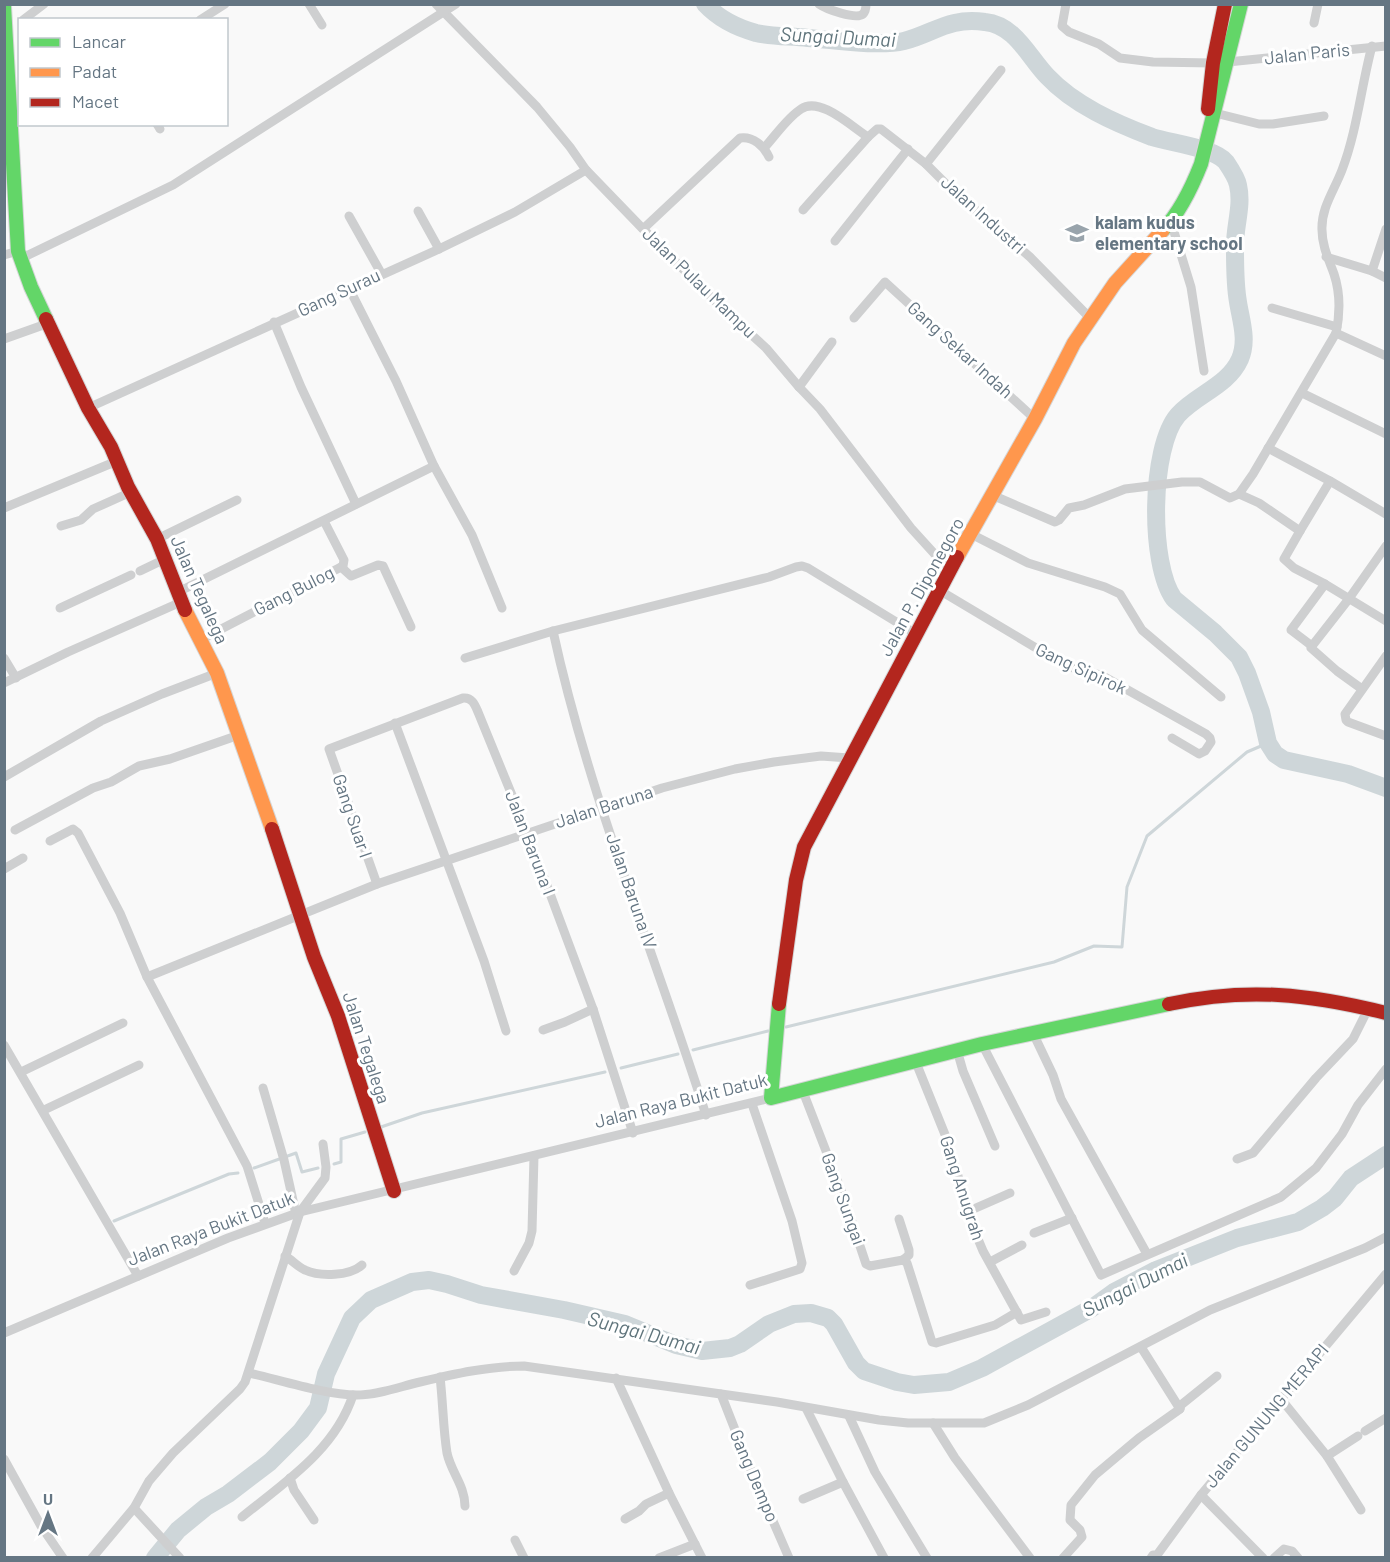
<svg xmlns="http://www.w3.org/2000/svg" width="1390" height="1562" viewBox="0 0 1390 1562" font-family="Barlow,sans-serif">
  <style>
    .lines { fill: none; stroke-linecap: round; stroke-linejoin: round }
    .stream { stroke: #ced6d9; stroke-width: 3 }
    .river { stroke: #ced6d9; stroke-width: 18 }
    .fast-casing { stroke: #d5d6d7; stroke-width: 16 }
    .slow-casing { stroke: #d5d6d7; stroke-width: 16 }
    .jam-casing { stroke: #d5d6d7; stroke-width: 16 }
    .street { stroke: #cecfd0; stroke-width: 9 }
    .fast { stroke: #63d668; stroke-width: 14 }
    .slow { stroke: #ff974d; stroke-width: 14 }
    .jam { stroke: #b3261e; stroke-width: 14 }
    .labels { text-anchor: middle; stroke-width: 6; stroke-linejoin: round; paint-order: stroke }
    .street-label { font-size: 18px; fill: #657683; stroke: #fff }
    .poi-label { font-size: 18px; font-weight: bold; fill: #657683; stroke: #fff; text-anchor: start }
    .water-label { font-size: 20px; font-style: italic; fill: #60757c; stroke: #fff }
  </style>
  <rect width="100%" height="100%" fill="#f9f9f9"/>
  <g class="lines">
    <!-- stream -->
    <g class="stream">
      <path d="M786,1027L1054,962L1094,946L1122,947L1127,887L1147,836L1247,752L1268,743"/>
      <path d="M693,1050L768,1031"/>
      <path d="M621,1068L678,1054"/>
      <path d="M381,1127L422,1113L605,1072"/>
      <path d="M334,1164L341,1162V1139L365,1132"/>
      <path d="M254,1168L296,1153L302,1172L318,1168"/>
      <path d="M114,1221L229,1174L238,1173"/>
    </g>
    <!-- river -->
    <g class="river">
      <path d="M705,4C718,18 738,28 756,33C773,37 791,36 808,38C834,40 879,47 904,41C935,33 948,17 985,22C1015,25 1028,56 1047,76C1074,105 1115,123 1152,137C1170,143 1215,148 1226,162C1230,168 1237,179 1238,185C1243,207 1234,227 1235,249C1235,266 1235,285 1238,302C1241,321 1248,340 1240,359C1228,386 1197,394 1178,415C1150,447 1149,565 1174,599L1215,633L1239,657L1247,673L1261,712L1268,743L1275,754L1284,760L1348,774L1386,788"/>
      <path d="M155,1558L178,1530L206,1507L228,1494L270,1462L301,1431L318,1408L326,1374L352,1318L371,1300L412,1282L429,1280L447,1284L481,1295L564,1310L625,1324L676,1345L702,1351L730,1348L740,1344L769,1324L794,1314L811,1313L828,1318L834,1324L856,1363L864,1371L897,1382L914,1385L949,1382L982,1368L1092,1308L1114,1292L1156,1270L1237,1238L1298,1222L1322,1208L1335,1198L1351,1178L1386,1155"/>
    </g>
    <!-- fast casing -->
    <g class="fast-casing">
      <g id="fast">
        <path d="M4,6L18,251L31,287L46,319"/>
        <path d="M1163,230C1180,212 1192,187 1201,164L1241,4"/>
        <path d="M779,1004L771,1098L982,1044L1169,1004"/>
      </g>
    </g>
    <!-- slow casing -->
    <g class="slow-casing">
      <g id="slow">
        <path d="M957,557L1035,419L1074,343L1115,283L1163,230"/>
        <path d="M185,610L217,673L272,829"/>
      </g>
    </g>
    <!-- jam casing -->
    <g class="jam-casing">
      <g id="jam">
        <path d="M1208,109L1213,63L1225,4"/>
        <path d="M46,319L88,408L111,447L128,487L157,539L185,610"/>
        <path d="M272,829L314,957L338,1016L394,1191"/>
        <path d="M779,1004L796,880L804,847L957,557"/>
        <path d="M1169,1004C1247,987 1310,994 1386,1013"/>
      </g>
    </g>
    <!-- street -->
    <g class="street">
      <path d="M309,4L322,25"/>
      <path d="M436,4L537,107L570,147L586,170L643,229L724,310L766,348L799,387L820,409L911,528L950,571"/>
      <path d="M819,4C826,9 856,20 863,14C865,12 866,7 866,4"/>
      <path d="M1066,4L1062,26L1069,32L1099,44L1120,58L1153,62L1213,63"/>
      <path d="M23,20L44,4"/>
      <path d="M200,20L225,4"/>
      <path d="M1314,23L1318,4"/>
      <path d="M1228,62L1386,46"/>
      <path d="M1211,112L1259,124H1273L1324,116"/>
      <path d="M157,124L160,129"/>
      <path d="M765,147C776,135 787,118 801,109C820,96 852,127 868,137"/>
      <path d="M926,164L1001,70"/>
      <path d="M803,210L868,137L877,129H881L926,164L949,187L1030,257L1091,319"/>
      <path d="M418,211L439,249"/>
      <path d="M349,216L381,273"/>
      <path d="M1171,222L1191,287L1204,371"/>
      <path d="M643,229L740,138C753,136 764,146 769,157"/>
      <path d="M835,241L908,149"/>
      <path d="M4,255L18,251"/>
      <path d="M1326,257L1372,271L1386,278"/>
      <path d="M20,259L173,185L456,4"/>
      <path d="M1372,271L1386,229"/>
      <path d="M349,288L396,381L434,466L472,535L502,608"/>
      <path d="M1272,308L1337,327"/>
      <path d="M854,318L885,282L1035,419"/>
      <path d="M274,322L301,387L356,504"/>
      <path d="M1336,333L1386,356"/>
      <path d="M4,339L49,323"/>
      <path d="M799,387L832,342"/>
      <path d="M1302,393L1386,434"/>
      <path d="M88,408L439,249L515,212L586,170"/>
      <path d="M1268,448L1330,481L1386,514"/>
      <path d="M1239,494L1259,503L1300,531L1284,559L1294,568L1325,584L1386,621"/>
      <path d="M992,495L1055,522L1059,520L1069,508L1084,505L1125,489L1182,482H1200L1230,498L1239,494L1253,474L1336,333C1340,314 1340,292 1334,274C1329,260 1322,246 1322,230C1321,208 1334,191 1342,170C1357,131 1361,87 1372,46"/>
      <path d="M4,508L117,461"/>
      <path d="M61,526L81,520L93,509L131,492"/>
      <path d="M1300,531L1330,481"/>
      <path d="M971,534L1028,563L1105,587L1120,594L1142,630L1221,697"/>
      <path d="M157,539L237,500"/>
      <path d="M341,567L351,576L378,565L383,566L411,627"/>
      <path d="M140,571L165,559"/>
      <path d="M939,590L1058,661L1073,668L1101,675L1206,734L1210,738L1211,742L1205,751L1199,754L1172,738"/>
      <path d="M178,592L434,466"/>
      <path d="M60,608L131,575"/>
      <path d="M553,631C589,797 655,954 706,1115"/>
      <path d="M200,640L343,566L344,560L324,521"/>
      <path d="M1312,646L1291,630L1325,584"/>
      <path d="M1386,656L1345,714L1346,720L1348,722L1386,736"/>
      <path d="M4,658L16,678"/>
      <path d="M465,658L553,631L769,577L796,567L802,566L808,568L916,634"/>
      <path d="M4,683L68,652L181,602"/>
      <path d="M1362,689L1337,671L1311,648L1312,646L1348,600L1386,546"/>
      <path d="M395,723L484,961L506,1031"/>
      <path d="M4,777L101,721L162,694L217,673"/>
      <path d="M15,830L93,788L111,782L139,766L170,759L239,735"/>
      <path d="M50,841L73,829L78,833L120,913L147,977L247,1166L265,1223"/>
      <path d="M4,869L23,858"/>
      <path d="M377,884L329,749L463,698C472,697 475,705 478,712L527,832L593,1009L633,1133"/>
      <path d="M147,977L377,884L662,788L735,769L774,762L821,756L849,758"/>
      <path d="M543,1030L565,1022L593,1009"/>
      <path d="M1033,1033L1053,1075L1061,1099L1147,1254"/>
      <path d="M982,1044L1101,1275L1281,1197L1316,1168L1342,1134L1358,1105L1386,1069"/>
      <path d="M4,1045L138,1276"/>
      <path d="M957,1050L963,1071L995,1146"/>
      <path d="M915,1060L948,1142L973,1227L983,1251L1021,1320L1046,1312"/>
      <path d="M21,1072L123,1023"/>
      <path d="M263,1088L284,1160L296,1214"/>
      <path d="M802,1089L843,1195L866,1264L870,1266L903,1260L907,1263L932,1342L936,1343L995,1325L1017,1312"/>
      <path d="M44,1110L139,1065"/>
      <path d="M1237,1159L1253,1153L1316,1078L1353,1039L1368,1009"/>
      <path d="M969,1211L1010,1193"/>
      <path d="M899,1219L909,1250V1255L903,1260"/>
      <path d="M1034,1233L1072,1218"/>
      <path d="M285,1256C292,1260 298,1267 305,1270C320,1277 350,1276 362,1265"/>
      <path d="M990,1262L1022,1245"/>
      <path d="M514,1271L529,1243L532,1231L534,1156"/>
      <path d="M750,1285L800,1269L802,1263L792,1221L752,1104"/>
      <path d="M4,1333L228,1238L300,1212L771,1098"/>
      <path d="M1141,1347L1180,1409"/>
      <path d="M249,1373C280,1380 326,1395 357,1395C378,1395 399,1387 420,1382C454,1374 489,1366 524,1366L777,1402L879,1420L908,1423H984L1028,1405L1210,1310L1365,1248L1386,1237"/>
      <path d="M440,1377C443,1402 443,1428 447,1453C451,1472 465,1486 465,1506"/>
      <path d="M616,1378L669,1493L702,1558"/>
      <path d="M721,1394L750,1468L789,1558"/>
      <path d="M1281,1399L1327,1456L1361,1510"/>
      <path d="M806,1408L843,1482L884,1558"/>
      <path d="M849,1416L875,1472L927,1558"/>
      <path d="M933,1423L955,1458L1030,1558"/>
      <path d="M1365,1431L1386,1418"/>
      <path d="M1327,1456L1358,1436"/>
      <path d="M4,1459L41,1526L63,1558"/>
      <path d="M290,1478L294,1490L314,1520"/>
      <path d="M1201,1495L1263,1558"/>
      <path d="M803,1499L843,1482"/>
      <path d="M134,1508L180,1558"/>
      <path d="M242,1517C285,1482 335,1450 353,1395"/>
      <path d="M625,1519L639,1511L646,1504L669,1493"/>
      <path d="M515,1540L524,1558"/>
      <path d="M92,1558L134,1508L149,1481L173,1453L240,1389L245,1382L300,1212L325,1178L326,1167L323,1144"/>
      <path d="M659,1558L695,1544"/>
      <path d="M1063,1558L1082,1537L1080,1530L1070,1520L1071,1505L1095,1475L1139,1438L1180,1409L1181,1405L1217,1376"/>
      <path d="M1151,1558L1153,1555H1157L1201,1495L1386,1274"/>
      <path d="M1274,1558L1284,1549L1292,1551L1298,1558"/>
    </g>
    <!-- fast -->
    <use href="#fast" class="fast"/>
    <!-- slow -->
    <use href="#slow" class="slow"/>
    <!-- jam -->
    <use href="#jam" class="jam"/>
  </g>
  <!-- icons -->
  <defs>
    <g id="school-bare" transform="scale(1.8)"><path d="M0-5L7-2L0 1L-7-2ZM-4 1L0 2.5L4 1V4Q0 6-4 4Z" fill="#99a4ac" stroke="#fff" stroke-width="2.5" paint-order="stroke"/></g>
  </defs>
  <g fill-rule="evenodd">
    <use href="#school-bare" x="1077" y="233"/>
  </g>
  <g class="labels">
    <!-- street labels -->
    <g class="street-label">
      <text transform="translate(1307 54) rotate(-6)" y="6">Jalan Paris</text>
      <text transform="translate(983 215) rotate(42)" y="6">Jalan Industri</text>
      <text transform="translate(699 283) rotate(44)" y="6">Jalan Pulau Mampu</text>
      <text transform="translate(339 293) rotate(-25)" y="6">Gang Surau</text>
      <text transform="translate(960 350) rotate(42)" y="6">Gang Sekar Indah</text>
      <text transform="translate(922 587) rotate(-61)" y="6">Jalan P. Diponegoro</text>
      <text transform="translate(199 590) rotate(66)" y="6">Jalan Tegalega</text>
      <text transform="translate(294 591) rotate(-27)" y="6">Gang Bulog</text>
      <text transform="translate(1081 669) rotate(25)" y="6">Gang Sipirok</text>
      <text transform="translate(604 807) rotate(-18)" y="6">Jalan Baruna</text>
      <text transform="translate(352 816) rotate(71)" y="6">Gang Suar I</text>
      <text transform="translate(530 843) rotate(69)" y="6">Jalan Baruna I</text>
      <text transform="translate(631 891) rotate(71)" y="6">Jalan Baruna IV</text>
      <text transform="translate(366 1048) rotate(72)" y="6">Jalan Tegalega</text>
      <text transform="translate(681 1101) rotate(-14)" y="6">Jalan Raya Bukit Datuk</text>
      <text transform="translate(962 1188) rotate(72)" y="6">Gang Anugrah</text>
      <text transform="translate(843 1199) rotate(70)" y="6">Gang Sungai</text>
      <text transform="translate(211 1229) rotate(-21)" y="6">Jalan Raya Bukit Datuk</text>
      <text transform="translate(1267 1416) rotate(-50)" y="6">Jalan GUNUNG MERAPI</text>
      <text transform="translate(754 1476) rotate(67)" y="6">Gang Dempo</text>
    </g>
    <!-- poi labels -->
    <g class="poi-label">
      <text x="1095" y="229">kalam kudus<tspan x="1095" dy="21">elementary school</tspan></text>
    </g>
    <!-- water labels -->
    <g class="water-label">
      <text transform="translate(838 37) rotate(3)" y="7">Sungai Dumai</text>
      <text transform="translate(1135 1285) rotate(-27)" y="7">Sungai Dumai</text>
      <text transform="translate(644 1333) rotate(15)" y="7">Sungai Dumai</text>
    </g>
  </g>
  <!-- border -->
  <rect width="1390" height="1562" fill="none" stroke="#657683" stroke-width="12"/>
  <!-- legend -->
  <rect x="18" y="18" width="210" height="108" fill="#ffffff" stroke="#c1c8cd" stroke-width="1.5"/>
  <rect x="30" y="38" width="30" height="9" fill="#63d668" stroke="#c1c8cd" stroke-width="1.5"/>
  <text x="72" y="48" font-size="18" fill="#657683">Lancar</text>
  <rect x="30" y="68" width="30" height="9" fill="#ff974d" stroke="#c1c8cd" stroke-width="1.5"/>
  <text x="72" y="78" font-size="18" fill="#657683">Padat</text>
  <rect x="30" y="98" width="30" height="9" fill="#b3261e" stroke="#c1c8cd" stroke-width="1.5"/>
  <text x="72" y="108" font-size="18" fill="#657683">Macet</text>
  <!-- north arrow -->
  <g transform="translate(48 1514)" stroke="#ffffff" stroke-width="4.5" paint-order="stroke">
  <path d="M0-4.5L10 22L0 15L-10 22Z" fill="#657683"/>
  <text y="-9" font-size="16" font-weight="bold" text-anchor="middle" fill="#657683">U</text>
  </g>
</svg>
